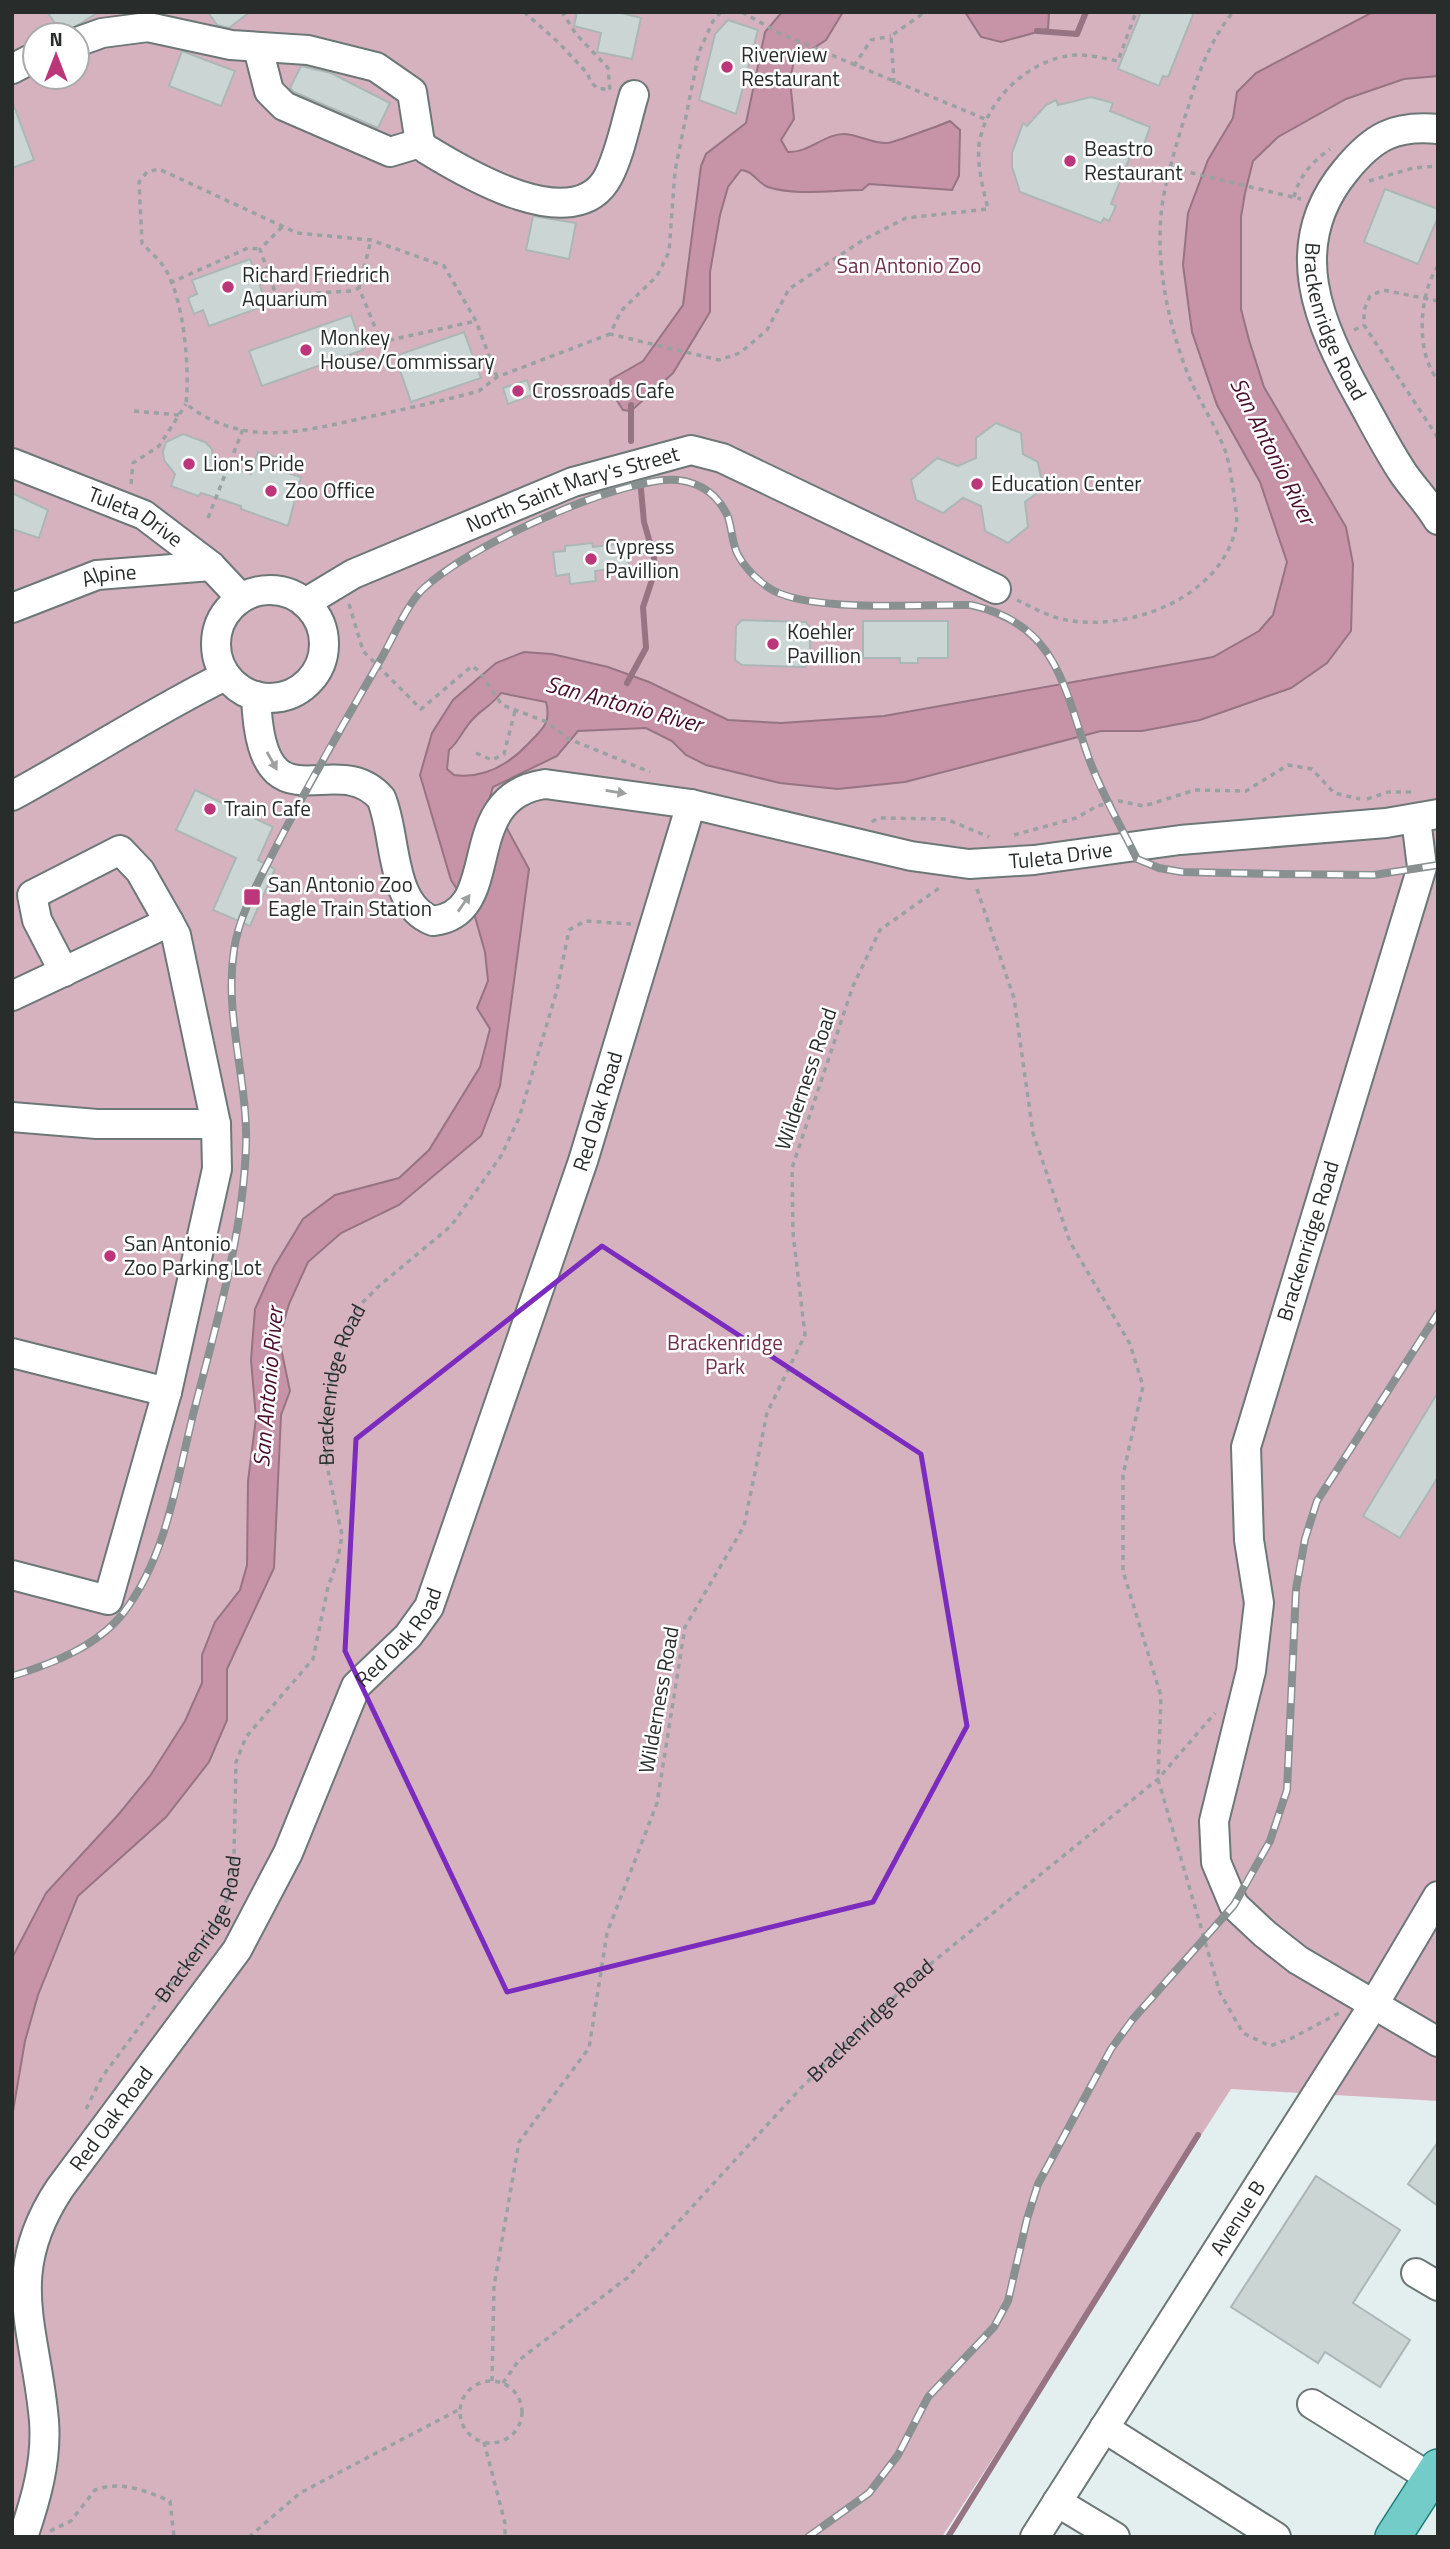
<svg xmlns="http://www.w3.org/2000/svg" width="1450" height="2549" viewBox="0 0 1450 2549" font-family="'Titillium Web',sans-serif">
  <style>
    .green { fill: #d6b2bf; fill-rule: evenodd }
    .water { fill: #c693a7; stroke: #977482; stroke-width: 2; fill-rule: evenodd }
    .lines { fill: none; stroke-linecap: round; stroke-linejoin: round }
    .stream { stroke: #977482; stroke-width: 6 }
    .building { fill: #cad5d4; stroke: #abb7b5; stroke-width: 2 }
    .minor-casing { stroke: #6c7776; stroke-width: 32 }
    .major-casing { stroke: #1c7e78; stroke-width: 38 }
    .path { stroke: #99a2a1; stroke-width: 3.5; stroke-dasharray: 5 5; stroke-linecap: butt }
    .minor { stroke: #fff; stroke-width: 28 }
    .major { stroke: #73ccc7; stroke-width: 35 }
    .rail-casing { stroke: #899190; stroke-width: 8 }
    .rail { stroke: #fff; stroke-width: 5; stroke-dasharray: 16; stroke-linecap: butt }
    .oneway { fill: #9ea0a0 }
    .marked { fill: none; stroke: #7b2cbf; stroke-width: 5; stroke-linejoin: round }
    .poi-dot { fill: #bc3779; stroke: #fff; stroke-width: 2.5 }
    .labels { text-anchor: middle; stroke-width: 5; stroke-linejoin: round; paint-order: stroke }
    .poi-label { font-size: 21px; fill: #282d2c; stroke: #fff; text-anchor: start }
    .park-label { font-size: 21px; fill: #6f304c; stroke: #fff }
    .street-label { font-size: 21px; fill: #282d2c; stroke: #fff }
    .water-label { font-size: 23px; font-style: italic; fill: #4b0e2d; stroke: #fff }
  </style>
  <rect width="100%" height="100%" fill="#e3efee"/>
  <!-- green -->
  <path class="green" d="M12,12H1438V2101L1231,2089L942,2537H12ZM35,35H77V77H35Z"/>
  <!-- water -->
  <g class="water">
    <path d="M782,12H843L826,40L794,61L790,80L794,119L781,140L788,152C809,153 826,133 845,134C859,135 874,144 888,143C894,142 944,124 950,121L960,130L959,176L952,190L869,184L862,190C834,190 795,196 768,187C757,183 754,171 741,170L728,187L720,215L710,272V312L673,373L631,411L623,410L612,393L610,380L643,361L683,305L701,166L706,154L746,123L765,32Z"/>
    <path d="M965,12H1049L1048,29L1001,42L981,37Z"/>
    <path d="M1373,12H1438V76L1404,79L1346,99L1278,137L1253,161L1245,193L1241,217V309L1249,340L1264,387L1346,527L1353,564L1351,631L1327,663L1291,688L1200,720L1142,731H1101L905,782L838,789L780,783L706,765L686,755L672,741L646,728L578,731L557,756L493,787L490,797L529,869L500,1086L481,1136L399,1205L341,1233L308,1262L289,1304L279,1339L290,1391L281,1415L274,1568L227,1669V1720L209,1762L166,1817L78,1896L38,1995L25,2041L12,2117V1958L46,1893L118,1815L150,1776L185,1721L202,1683V1655L215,1622L240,1590L247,1565L248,1481L256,1418L251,1360L255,1309L274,1267L303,1219L335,1195L399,1178L429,1150L480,1067L490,1029L477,1008L488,981L485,952L475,917L451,880L420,775L432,733L453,700L496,663L524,652L552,654L608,667L649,682L728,720L781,723L884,716L1213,657L1259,631L1273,615L1287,562L1260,482L1217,405L1192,332L1183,265L1188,213L1208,160L1233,118L1237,92L1256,73ZM501,693L546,702C552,724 541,730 528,744C508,765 484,779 454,775L447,769L449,750C459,742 463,729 473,719C483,708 490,707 501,693Z"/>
  </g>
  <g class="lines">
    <!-- stream -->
    <g class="stream">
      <path d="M1037,31L1077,34L1086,12"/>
      <path d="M631,441V405"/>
      <path d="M627,683L646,648L643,607L653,577L654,557L644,522L640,479"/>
      <path d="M948,2537L1198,2135"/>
    </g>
  </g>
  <!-- building -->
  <g class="building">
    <path d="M47,12H99L63,34Z"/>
    <path d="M208,12H250L229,28L217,25Z"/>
    <path d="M577,12H618L641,18L632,59L597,52L601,33L574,26Z"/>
    <path d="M1141,12H1194L1168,77L1163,76L1159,86L1118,69Z"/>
    <path d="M728,20L758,30L736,114L699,100L715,34Z"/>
    <path d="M182,51L235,71L221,106L169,86Z"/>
    <path d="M301,66L331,73L390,103L378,128L294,92L290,88Z"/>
    <path d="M1091,97L1113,103L1110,111L1150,127L1140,156L1132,152L1111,204L1116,206L1109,221L1104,218L1101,223L1020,192L1012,167V153L1023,123L1027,126L1046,105L1056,100L1058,105Z"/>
    <path d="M14,106L34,160L12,168V107Z"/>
    <path d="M1385,189L1438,209V217L1418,264L1364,242Z"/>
    <path d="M533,216L576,223L569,259L526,250Z"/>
    <path d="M250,259L267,305L209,326L203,310L194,314L188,298L197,294L192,280Z"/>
    <path d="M351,315L363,350L262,386L249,351Z"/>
    <path d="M464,332L481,378L411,402L395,356Z"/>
    <path d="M527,380L532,395L508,404L503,388Z"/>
    <path d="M996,423L1021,433L1023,454L1038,462L1043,489L1025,502L1028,527L1008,543L985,531L981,506L963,498L943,513L916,500L911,480L937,458L958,466L976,458V438Z"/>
    <path d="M183,434L205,442L212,449L213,461L251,474L258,452L287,460L284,472L301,477L288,526L241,509V506L201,493L198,496L171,486L175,474L164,460L163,451L166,442Z"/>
    <path d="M12,493L48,510L39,538L12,529Z"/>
    <path d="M592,543L593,547L626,543L629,566L595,571L596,581L570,584L569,574L556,576L553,552L565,551V546Z"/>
    <path d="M742,620L806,622L810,628V661L805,667L742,665L735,660L736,626Z"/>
    <path d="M863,621H948V658H918V663H900V658H863Z"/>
    <path d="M195,790L273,827L258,860L275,869L250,926L213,910L236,858L176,830Z"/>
    <path d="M1438,1392V1477L1400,1538L1363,1516Z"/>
    <path d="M1438,2142V2206L1408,2184Z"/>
    <path d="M1316,2176L1400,2230L1353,2303L1410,2340L1380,2387L1325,2352L1318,2363L1231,2307Z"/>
  </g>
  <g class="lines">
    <!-- minor casing -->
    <g class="minor-casing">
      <g id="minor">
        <path d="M77,42L102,33L148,27L231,45L308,50L376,67L412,92L420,143L426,149C465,173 575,239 608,177C621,152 626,121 634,95"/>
        <path d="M258,48L269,91L284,106L390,152L420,143"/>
        <path d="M12,69L35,57"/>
        <path id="s3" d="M1438,129C1394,125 1373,137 1346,170C1283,246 1319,324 1360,398C1374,423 1387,449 1403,473C1414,489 1428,503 1438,520"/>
        <path id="s4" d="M12,463L144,515L211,566L241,598"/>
        <circle cx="270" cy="644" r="54"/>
        <path id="s5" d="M305,603L353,574L573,482L691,450L722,458L996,589"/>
        <path id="s6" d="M12,608L97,575L211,566"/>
        <path id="s7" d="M256,696C261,838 334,745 381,798C397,834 389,905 433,921C506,913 455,797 545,784L691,804L911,856L969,864L1034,860L1180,840L1386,823L1438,814"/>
        <path d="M12,796C84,757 152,712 225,676"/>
        <path d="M1416,819L1422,867L1246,1447L1249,1540L1259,1603L1251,1671L1214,1821L1216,1862L1234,1905L1265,1934L1298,1960L1438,2042"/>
        <path d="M64,972L37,920L32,895L120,850L140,871L169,922"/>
        <path d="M12,996L169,922L176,935L216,1124H97L12,1117"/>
        <path d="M12,1353L167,1392L217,1169L216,1124"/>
        <path d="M12,1575L108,1600L167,1392"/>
        <path d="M1416,2273L1438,2286"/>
        <path d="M1312,2404L1431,2478"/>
        <path d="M1104,2428L1276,2537"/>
        <path d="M1057,2502L1115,2537"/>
        <path id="s8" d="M23,2537C36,2499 47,2461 44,2421C36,2328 2,2275 60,2188L237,1950L288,1853L356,1686L408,1636L429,1607L583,1161L691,804"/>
        <path id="s9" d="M1035,2537L1374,2004L1438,1896"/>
      </g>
    </g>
    <!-- major casing -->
    <g class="major-casing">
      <path id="major" d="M1393,2537L1438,2467"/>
    </g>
    <!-- path -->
    <g class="path">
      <path d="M524,12L558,42L588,74L590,81L597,88L610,90L608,68L576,34L562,12"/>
      <path d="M721,12L713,21L699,52L675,171L669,252L657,276L621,311L610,334L719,360L740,353L767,330L789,289L863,240L906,218L988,209C983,188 977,166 979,145C985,100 1030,58 1075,55C1089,54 1105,59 1118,61L1136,12"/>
      <path d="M742,12L781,34L985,119"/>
      <path d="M854,66L871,40L891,36"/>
      <path d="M894,83L891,36L925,12"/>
      <path d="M1171,168L1301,199"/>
      <path d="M1369,181L1413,168L1438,166"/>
      <path d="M1294,197C1299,176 1313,161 1330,149"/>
      <path d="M282,227L260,249L276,295L352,291L359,288L381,342L476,321"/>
      <path d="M1438,266C1419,293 1415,353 1438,380"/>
      <path d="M170,283L248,248L260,249"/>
      <path d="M359,288L371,240"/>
      <path d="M1438,301L1383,290L1370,296L1364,310V325L1438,438"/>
      <path d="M1354,330L1364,325"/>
      <path d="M497,377L476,321L444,266L371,240L297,233L159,169L147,172L139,182L142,243C149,251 158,258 164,267C184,297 190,369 186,404C244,449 304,431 368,417C405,409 442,401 479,391L497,377L610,334"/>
      <path d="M134,411L179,415"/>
      <path d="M131,484L133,463L159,446L186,404"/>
      <path d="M208,518L243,429"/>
      <path d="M1017,600C1032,607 1049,617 1066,620C1130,632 1222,597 1236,527C1238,517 1235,505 1234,495C1232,482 1230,466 1226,453C1216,425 1198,400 1187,372C1166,317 1152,248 1165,189C1171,162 1179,134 1188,108C1197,75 1211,39 1233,12"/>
      <path d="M349,604L363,651L421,709L472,666L479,671L502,705L547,722L569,739L650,772"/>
      <path d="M476,753L492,760L504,754L515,711"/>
      <path d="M1367,799L1388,792H1411"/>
      <path d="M872,822L878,818L946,819L989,837"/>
      <path d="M1014,835L1076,818L1097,806L1119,801L1144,806L1195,790L1246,791L1288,765L1312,769L1334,793L1360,799"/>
      <path d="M977,889L1014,998L1033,1133L1070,1242L1130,1344L1143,1386L1123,1475V1571L1161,1696L1158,1779L1220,1993L1243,2033L1270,2046L1292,2038L1339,2013"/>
      <path id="s1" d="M86,2109L102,2077L217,1923L229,1894L234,1855L236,1762L246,1737L313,1659L328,1587L338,1559L342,1535L327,1466L326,1423L332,1374L345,1333L361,1304L379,1286L451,1226L501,1156L519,1118L557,990L569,930L585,921L631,924"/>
      <path d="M492,2381L494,2286L519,2142L589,2048L607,1933L657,1803L685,1627L744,1526L767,1413L805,1335L793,1233L792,1168L853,986L880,930L942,886"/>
      <circle cx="491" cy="2412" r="31"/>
      <path id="s2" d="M503,2383L519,2360L627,2278L801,2088L918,1974L1158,1779L1215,1713"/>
      <path d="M484,2442L505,2523V2537"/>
      <path d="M50,2531L71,2521L95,2490C121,2480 146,2491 170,2501L174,2537"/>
      <path d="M249,2537L300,2493L460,2409"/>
    </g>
    <!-- minor -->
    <use href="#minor" class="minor"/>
    <!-- major -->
    <use href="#major" class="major"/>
    <!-- rail casing -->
    <g class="rail-casing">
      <g id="rail">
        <path d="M12,1676C52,1664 98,1646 124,1612C167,1556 177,1478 194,1411C216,1324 243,1236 246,1146C248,1080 224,1016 234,950C239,914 260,879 276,847C309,783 345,721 381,659C392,640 408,602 424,588C471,546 589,493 651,482C684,475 714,485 728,517C732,529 732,542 737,553C744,567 756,579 769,588C806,613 923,604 971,605C1056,624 1063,684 1088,756C1100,791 1121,826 1137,859L1159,868L1182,872L1278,874L1374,875L1438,865"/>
        <path d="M808,2537L869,2493L898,2455L928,2397L994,2327L1008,2301L1027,2219L1038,2184L1111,2049L1133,2019L1234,1905L1270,1841L1287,1790L1296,1589L1305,1539L1317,1501L1438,1313"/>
      </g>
    </g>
    <!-- rail -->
    <use href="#rail" class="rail"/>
  </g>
  <!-- one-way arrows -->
  <defs><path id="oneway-solid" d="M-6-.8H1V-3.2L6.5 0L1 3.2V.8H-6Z" transform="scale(1.75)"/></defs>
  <g class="oneway">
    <use href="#oneway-solid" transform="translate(272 761) rotate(61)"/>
    <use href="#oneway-solid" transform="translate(616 792) rotate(9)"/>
    <use href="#oneway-solid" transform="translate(464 903) rotate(-55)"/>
  </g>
  <!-- marked area -->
  <path class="marked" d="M602,1246L921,1454L967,1726L873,1902L507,1992L345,1651L356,1439Z"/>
  <!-- markers -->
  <g class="poi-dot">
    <circle cx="727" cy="67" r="7"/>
    <circle cx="1070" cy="161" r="7"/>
    <circle cx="228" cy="287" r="7"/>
    <circle cx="306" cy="350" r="7"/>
    <circle cx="518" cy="391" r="7"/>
    <circle cx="189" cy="464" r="7"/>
    <circle cx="977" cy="484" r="7"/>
    <circle cx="271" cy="491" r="7"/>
    <circle cx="591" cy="559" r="7"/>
    <circle cx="773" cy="644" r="7"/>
    <circle cx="210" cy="809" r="7"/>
    <rect x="243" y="888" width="18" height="18" rx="3.5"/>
    <circle cx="110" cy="1256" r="7"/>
  </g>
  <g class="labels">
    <!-- poi labels -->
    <g class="poi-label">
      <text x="741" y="62">Riverview<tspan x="741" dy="24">Restaurant</tspan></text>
      <text x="1084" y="156">Beastro<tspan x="1084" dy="24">Restaurant</tspan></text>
      <text x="242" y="282">Richard Friedrich<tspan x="242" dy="24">Aquarium</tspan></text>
      <text x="320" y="345">Monkey<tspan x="320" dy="24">House/Commissary</tspan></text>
      <text x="532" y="398">Crossroads Cafe</text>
      <text x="203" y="471">Lion's Pride</text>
      <text x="991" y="491">Education Center</text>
      <text x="285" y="498">Zoo Office</text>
      <text x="605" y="554">Cypress<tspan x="605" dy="24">Pavillion</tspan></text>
      <text x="787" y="639">Koehler<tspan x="787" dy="24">Pavillion</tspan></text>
      <text x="224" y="816">Train Cafe</text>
      <text x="268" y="892">San Antonio Zoo<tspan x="268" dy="24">Eagle Train Station</tspan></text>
      <text x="124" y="1251">San Antonio<tspan x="124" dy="24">Zoo Parking Lot</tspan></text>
    </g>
    <!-- park labels -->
    <g class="park-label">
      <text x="909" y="273">San Antonio Zoo</text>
      <text x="725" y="1350">Brackenridge<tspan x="725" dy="24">Park</tspan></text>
    </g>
    <!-- street labels -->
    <g class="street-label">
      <text dy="7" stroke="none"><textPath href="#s3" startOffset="270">Brackenridge Road</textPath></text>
      <text dy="7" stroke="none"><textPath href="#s5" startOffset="292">North Saint Mary's Street</textPath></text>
      <text dy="7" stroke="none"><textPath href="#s4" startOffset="135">Tuleta Drive</textPath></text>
      <text dy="7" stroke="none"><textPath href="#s6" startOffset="103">Alpine</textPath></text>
      <text dy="7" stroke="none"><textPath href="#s7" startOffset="1046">Tuleta Drive</textPath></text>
      <text transform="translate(806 1079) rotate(-71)" y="7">Wilderness Road</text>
      <text dy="7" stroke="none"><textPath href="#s8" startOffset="1578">Red Oak Road</textPath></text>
      <text transform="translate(1308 1241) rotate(-73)" y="7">Brackenridge Road</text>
      <text dy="7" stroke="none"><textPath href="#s1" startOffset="803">Brackenridge Road</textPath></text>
      <text dy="7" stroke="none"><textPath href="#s8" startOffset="1012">Red Oak Road</textPath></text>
      <text transform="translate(659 1700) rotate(-80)" y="7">Wilderness Road</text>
      <text dy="7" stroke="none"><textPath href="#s1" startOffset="215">Brackenridge Road</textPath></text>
      <text dy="7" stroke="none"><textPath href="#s2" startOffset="518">Brackenridge Road</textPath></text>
      <text dy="7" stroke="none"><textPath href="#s8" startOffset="446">Red Oak Road</textPath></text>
      <text dy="7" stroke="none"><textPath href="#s9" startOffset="378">Avenue B</textPath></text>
    </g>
    <!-- water labels -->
    <g class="water-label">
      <text transform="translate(1273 451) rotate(63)" y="8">San Antonio River</text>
      <text transform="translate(624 704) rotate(15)" y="8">San Antonio River</text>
      <text transform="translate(268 1387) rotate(-85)" y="8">San Antonio River</text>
    </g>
  </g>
  <!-- border -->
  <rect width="1450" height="2549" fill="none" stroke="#282d2c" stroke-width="28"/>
  <!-- north arrow -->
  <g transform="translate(56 56)"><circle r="33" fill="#ffffff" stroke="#a9abab" stroke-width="2"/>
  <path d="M0-5L12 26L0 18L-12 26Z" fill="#bc3779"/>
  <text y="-10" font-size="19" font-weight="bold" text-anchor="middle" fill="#282d2c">N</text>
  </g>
</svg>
